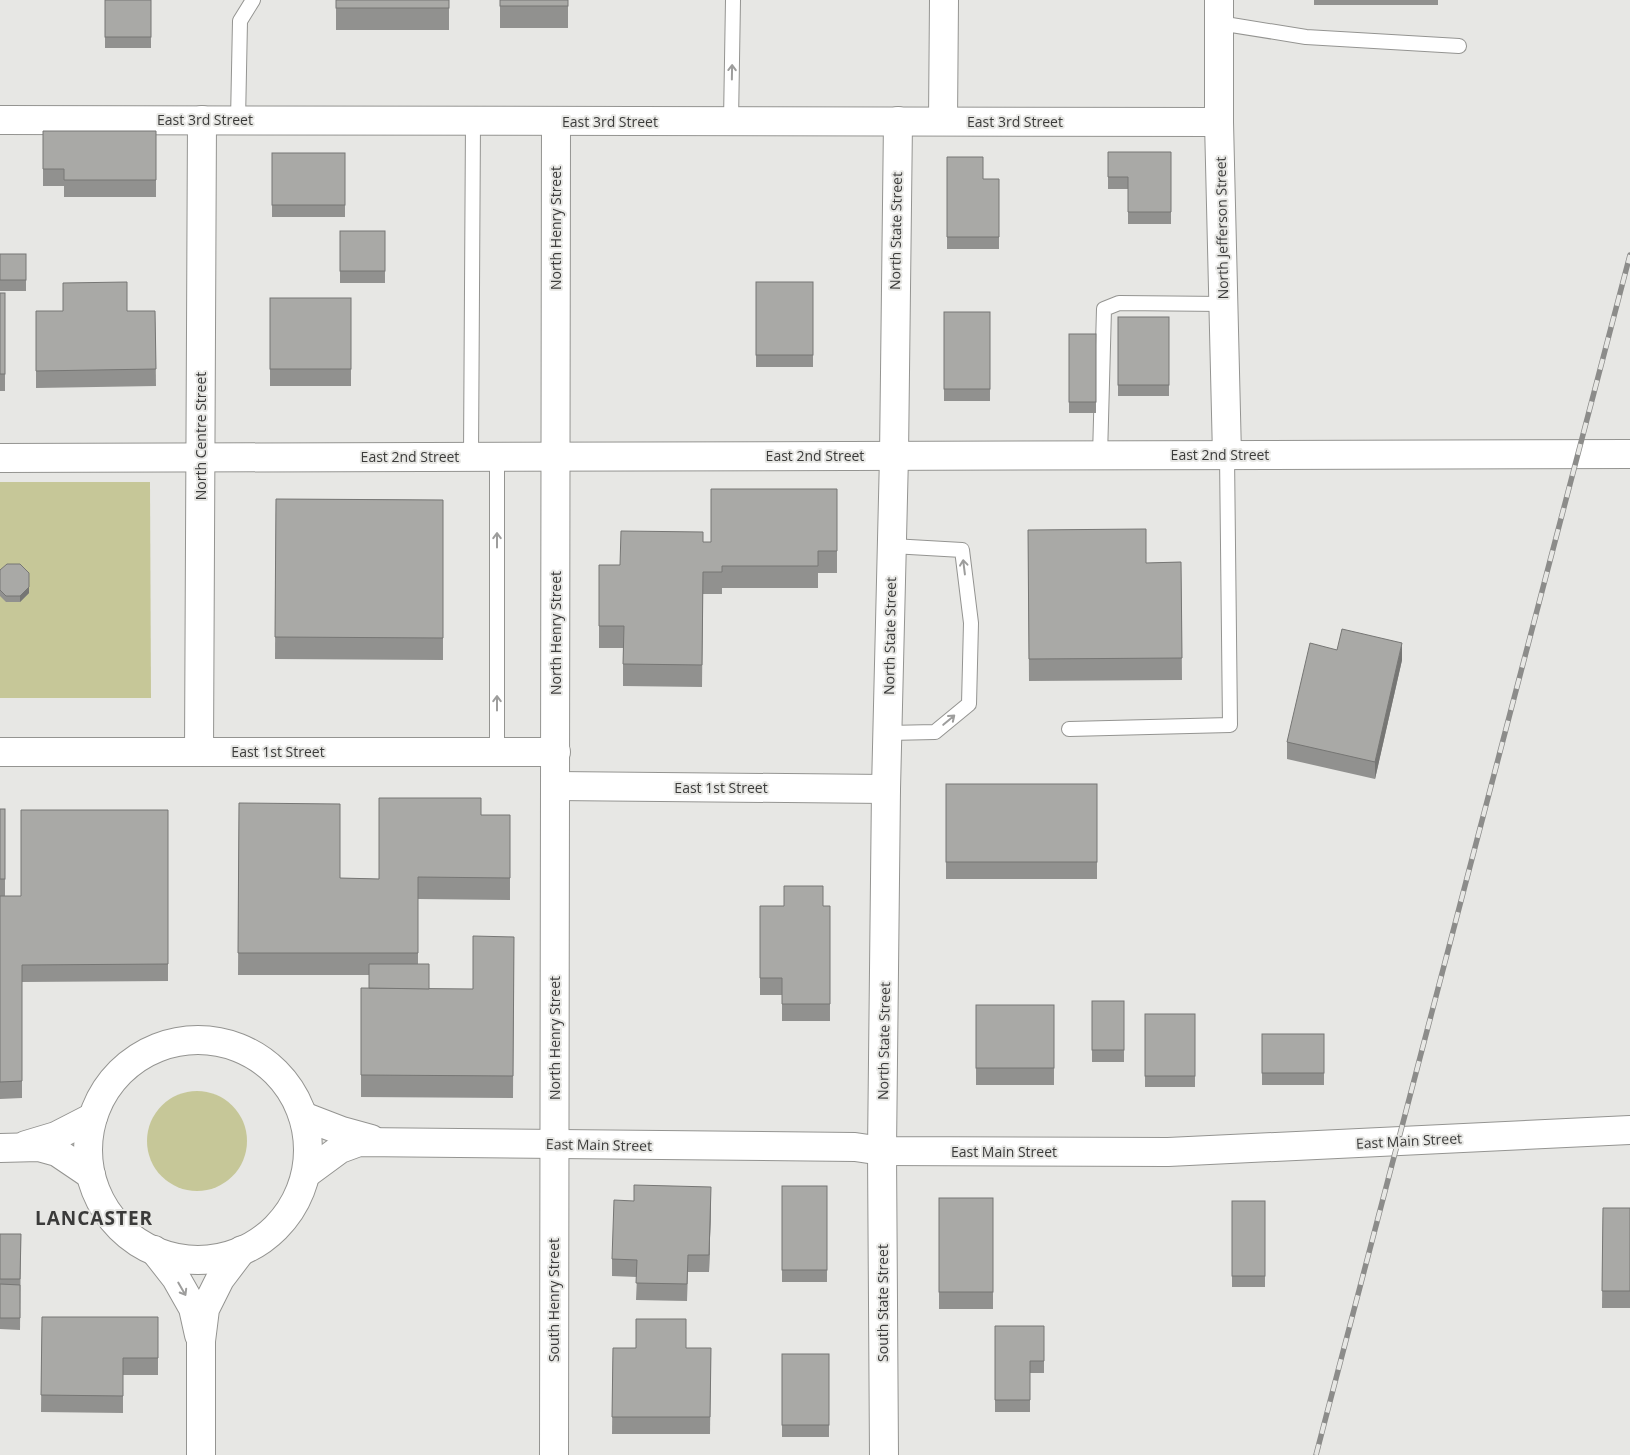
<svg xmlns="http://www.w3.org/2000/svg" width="1630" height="1455" viewBox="0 0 1630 1455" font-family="'Open Sans',sans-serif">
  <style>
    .green { fill: #c6c798 }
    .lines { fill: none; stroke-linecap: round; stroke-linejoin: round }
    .service-casing { stroke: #949491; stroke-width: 16 }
    .minor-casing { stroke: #949491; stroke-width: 30 }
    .tertiary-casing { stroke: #949491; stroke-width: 30 }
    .service { stroke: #fff; stroke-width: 14 }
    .minor { stroke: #fff; stroke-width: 28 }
    .tertiary { stroke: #fff; stroke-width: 28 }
    .rail-casing { stroke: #8c8c8a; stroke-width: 5.5 }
    .rail { stroke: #e7e7e4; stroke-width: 4; stroke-dasharray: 11; stroke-linecap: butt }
    .wall { fill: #91918f }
    .shaded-wall { fill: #767674 }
    .building { fill: #a9a9a6; stroke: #767674 }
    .oneway { stroke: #9d9d9c }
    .labels { text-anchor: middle; stroke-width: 4; stroke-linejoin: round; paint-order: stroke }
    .street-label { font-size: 14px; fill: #3b3b3a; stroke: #e7e7e4 }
    .district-label { font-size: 19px; font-weight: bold; letter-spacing: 1px; fill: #3b3b3a; stroke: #e7e7e4 }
  </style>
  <rect width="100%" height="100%" fill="#e7e7e4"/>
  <!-- green -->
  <g class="green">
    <path d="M0,482H150L151,698H0Z"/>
    <circle cx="197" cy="1141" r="50"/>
  </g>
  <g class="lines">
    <!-- service casing -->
    <g class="service-casing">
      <g id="service">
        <path d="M1219,23L1306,37L1459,46"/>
        <path d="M238,120L240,21L253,0"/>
        <path d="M731,121L733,0"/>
        <path d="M1100,456L1104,309L1119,303L1224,304"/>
        <path d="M471,457L473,121"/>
        <path d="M497,457V752"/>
        <path d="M1069,729L1230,725L1227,455"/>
        <path d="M888,733L935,732L969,704L971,623L962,550L892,546"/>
      </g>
    </g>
    <!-- minor casing -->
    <g class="minor-casing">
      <g id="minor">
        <path d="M0,120L1219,122"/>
        <path d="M943,121L944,0"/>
        <path d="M0,752H556"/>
        <path d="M199,752L202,120"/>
        <path d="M556,786L886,789"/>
        <path d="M154,1250L176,1278L193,1308L199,1335"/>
        <path d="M201,1455V1341L205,1309L220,1279L242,1250"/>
        <path d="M554,1455L556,122"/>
        <path d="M884,1455L882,1151L886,789L894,456L898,121"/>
      </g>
    </g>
    <!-- tertiary casing -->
    <g class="tertiary-casing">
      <g id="tertiary">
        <path d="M1219,0V122L1227,455"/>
        <path d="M0,458L1630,454"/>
        <circle cx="198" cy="1150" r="110"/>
        <path d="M303,1116L342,1131L371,1139"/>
        <path d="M26,1145L56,1136L93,1117"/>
        <path d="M0,1148L39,1147L57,1152L91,1175"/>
        <path d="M306,1174L340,1149L359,1142L855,1147L882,1151L1168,1152L1630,1130"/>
      </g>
    </g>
    <!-- service -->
    <use href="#service" class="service"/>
    <!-- minor -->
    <use href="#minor" class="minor"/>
    <!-- tertiary -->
    <use href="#tertiary" class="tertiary"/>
    <!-- rail casing -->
    <g class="rail-casing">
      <path id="rail" d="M1316,1455L1630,255"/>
    </g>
    <!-- rail -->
    <use href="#rail" class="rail"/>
  </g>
  <!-- wall -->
  <g class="wall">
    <rect x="105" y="0" width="46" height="48"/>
    <rect x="336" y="0" width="113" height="30"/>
    <rect x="500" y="0" width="68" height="28"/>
    <rect x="1314" y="0" width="124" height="5"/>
    <path d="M43,131H156V197H64V186H43Z"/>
    <path d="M1108,152H1171V224H1128V189H1108Z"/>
    <rect x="272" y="153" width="73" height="64"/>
    <path d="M947,157L983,179H999V249H947Z"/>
    <rect x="340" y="231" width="45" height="52"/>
    <rect x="0" y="254" width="26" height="37"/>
    <rect x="756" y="282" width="57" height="85"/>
    <rect x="0" y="293" width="5" height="98"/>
    <rect x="270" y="298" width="81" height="88"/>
    <path d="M36,311H155L156,386L36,388Z"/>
    <rect x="944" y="312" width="46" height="89"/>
    <rect x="1118" y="317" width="51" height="79"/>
    <rect x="1069" y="334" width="27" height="79"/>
    <path d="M837,489V573H818V588H722V594H703L702,687L623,686V648H599V565H620L703,542H711Z"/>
    <path d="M276,499L443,500V660L275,659Z"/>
    <path d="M1028,530L1146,563L1181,562L1182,680L1029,681Z"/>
    <path d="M0,570L29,593L20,602H6L0,596Z"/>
    <path d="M1337,650L1402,660L1375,779L1287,759V742Z"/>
    <rect x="946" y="784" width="151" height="95"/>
    <path d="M239,803L340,878L379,879L481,815H510V900L418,899V964L429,989H473L514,937L513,1098L361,1097V988H369V975H238Z"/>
    <rect x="0" y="809" width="5" height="87"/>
    <path d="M168,810V981L22,982V1098L0,1099V896H21Z"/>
    <path d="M760,906H830V1021H782V995H760Z"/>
    <rect x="1092" y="1001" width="32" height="61"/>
    <rect x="976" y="1005" width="78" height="80"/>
    <rect x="1145" y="1014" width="50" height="73"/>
    <rect x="1262" y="1034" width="62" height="51"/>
    <rect x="782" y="1186" width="45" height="96"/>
    <rect x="939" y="1198" width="54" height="111"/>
    <rect x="1232" y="1201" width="33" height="86"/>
    <path d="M711,1204L709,1272H688L687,1301L636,1300L637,1277L612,1276V1259Z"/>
    <path d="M1603,1208H1630V1308H1602Z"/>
    <path d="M0,1234H21L20,1330L0,1329Z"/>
    <path d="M42,1317H158V1375H123V1413L41,1412Z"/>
    <path d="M995,1326H1044V1373H1030V1412H995Z"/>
    <path d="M613,1348H711L710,1434H612Z"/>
    <rect x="782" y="1354" width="47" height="83"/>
  </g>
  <!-- shaded-wall -->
  <g class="shaded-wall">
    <path d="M29,587V593L20,602V596Z"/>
    <path d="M1402,643V660L1375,779V762Z"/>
    <path d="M711,1187V1204L709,1272V1255Z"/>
  </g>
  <!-- building -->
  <g class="building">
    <rect x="105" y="0" width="46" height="37"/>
    <rect x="336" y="0" width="113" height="8"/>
    <rect x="500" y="0" width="68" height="6"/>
    <path d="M43,131H156V180H64V169H43Z"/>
    <path d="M1108,152H1171V212H1128V177H1108Z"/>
    <rect x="272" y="153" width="73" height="52"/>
    <path d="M947,157H983V179H999V237H947Z"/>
    <rect x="340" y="231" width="45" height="40"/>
    <rect x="0" y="254" width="26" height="26"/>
    <path d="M127,282V311H155L156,369L36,371V311H63V283Z"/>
    <rect x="756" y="282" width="57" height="73"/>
    <rect x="0" y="293" width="5" height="81"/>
    <rect x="270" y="298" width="81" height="71"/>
    <rect x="944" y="312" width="46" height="77"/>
    <rect x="1118" y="317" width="51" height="68"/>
    <rect x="1069" y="334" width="27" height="68"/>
    <path d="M711,489H837V551H818V566H722V572H703L702,665L623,664L624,626H599V565H620L621,531L703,532V542H711Z"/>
    <path d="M276,499L443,500V638L275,637Z"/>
    <path d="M1146,529V563L1181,562L1182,658L1029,659L1028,530Z"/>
    <path d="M7,564H20L29,573V587L20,596H6L0,590V570Z"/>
    <path d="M1342,629L1402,643L1375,762L1287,742L1310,643L1337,650Z"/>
    <rect x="946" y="784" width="151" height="78"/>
    <path d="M379,798H481V815H510V878L418,877V953H238L239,803L340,804V878L379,879Z"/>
    <rect x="0" y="809" width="5" height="70"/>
    <path d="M21,810H168V964L22,965V1081L0,1082V896H21Z"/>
    <path d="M784,886H823V906H830V1004H782V978H760V906H784Z"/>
    <path d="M473,936L514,937L513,1076L361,1075V988L473,989Z"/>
    <path d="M369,964H429V989L369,988Z"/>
    <rect x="1092" y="1001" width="32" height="49"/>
    <rect x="976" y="1005" width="78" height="63"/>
    <rect x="1145" y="1014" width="50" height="62"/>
    <rect x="1262" y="1034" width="62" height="39"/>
    <path d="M634,1185L711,1187L709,1255H688L687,1284L636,1283L637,1260L612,1259L614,1200L634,1201Z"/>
    <rect x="782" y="1186" width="45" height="84"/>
    <rect x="939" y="1198" width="54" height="94"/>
    <rect x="1232" y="1201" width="33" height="75"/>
    <path d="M1603,1208H1630V1291H1602Z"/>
    <path d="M0,1234H21L20,1279H0Z"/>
    <path d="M0,1284L20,1285V1318H0Z"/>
    <path d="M42,1317H158V1358H123V1396L41,1395Z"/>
    <path d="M636,1319H686V1348H711L710,1417H612L613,1348H636Z"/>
    <path d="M995,1326H1044V1361H1030V1400H995Z"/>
    <rect x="782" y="1354" width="47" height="71"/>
  </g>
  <!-- one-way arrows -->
  <defs><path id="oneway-shaft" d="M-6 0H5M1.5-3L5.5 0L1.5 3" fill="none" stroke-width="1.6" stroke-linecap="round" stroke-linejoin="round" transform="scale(1.25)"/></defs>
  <g class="oneway">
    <use href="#oneway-shaft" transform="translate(732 72) rotate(-89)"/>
    <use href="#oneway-shaft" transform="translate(497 540) rotate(-90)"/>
    <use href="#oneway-shaft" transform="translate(964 567) rotate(-97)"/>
    <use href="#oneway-shaft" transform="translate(497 703) rotate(-90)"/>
    <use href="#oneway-shaft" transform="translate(949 720) rotate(-40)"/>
    <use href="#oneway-shaft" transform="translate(182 1289) rotate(60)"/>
  </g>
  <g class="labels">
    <!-- street labels -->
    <g class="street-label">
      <text x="205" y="125">East 3rd Street</text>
      <text x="610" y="127">East 3rd Street</text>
      <text x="1015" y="127">East 3rd Street</text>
      <text transform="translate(556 228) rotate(-90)" y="5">North Henry Street</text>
      <text transform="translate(1222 228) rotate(-91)" y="5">North Jefferson Street</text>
      <text transform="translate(896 231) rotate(-89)" y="5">North State Street</text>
      <text transform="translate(201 436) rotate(-90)" y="5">North Centre Street</text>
      <text x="1220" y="460">East 2nd Street</text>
      <text x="815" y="461">East 2nd Street</text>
      <text x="410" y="462">East 2nd Street</text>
      <text transform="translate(556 633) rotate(-90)" y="5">North Henry Street</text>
      <text transform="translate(890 636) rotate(-89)" y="5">North State Street</text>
      <text x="278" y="757">East 1st Street</text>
      <text x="721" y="793">East 1st Street</text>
      <text transform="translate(555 1038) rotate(-90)" y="5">North Henry Street</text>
      <text transform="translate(884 1041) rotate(-89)" y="5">North State Street</text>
      <text transform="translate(1409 1141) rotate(-3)" y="5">East Main Street</text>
      <text transform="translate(599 1145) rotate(1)" y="5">East Main Street</text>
      <text x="1004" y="1157">East Main Street</text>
      <text transform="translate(554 1300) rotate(-90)" y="5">South Henry Street</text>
      <text transform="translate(883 1303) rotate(-90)" y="5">South State Street</text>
    </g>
    <!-- district labels -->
    <g class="district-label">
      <text x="94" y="1225">LANCASTER</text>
    </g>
  </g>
</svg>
